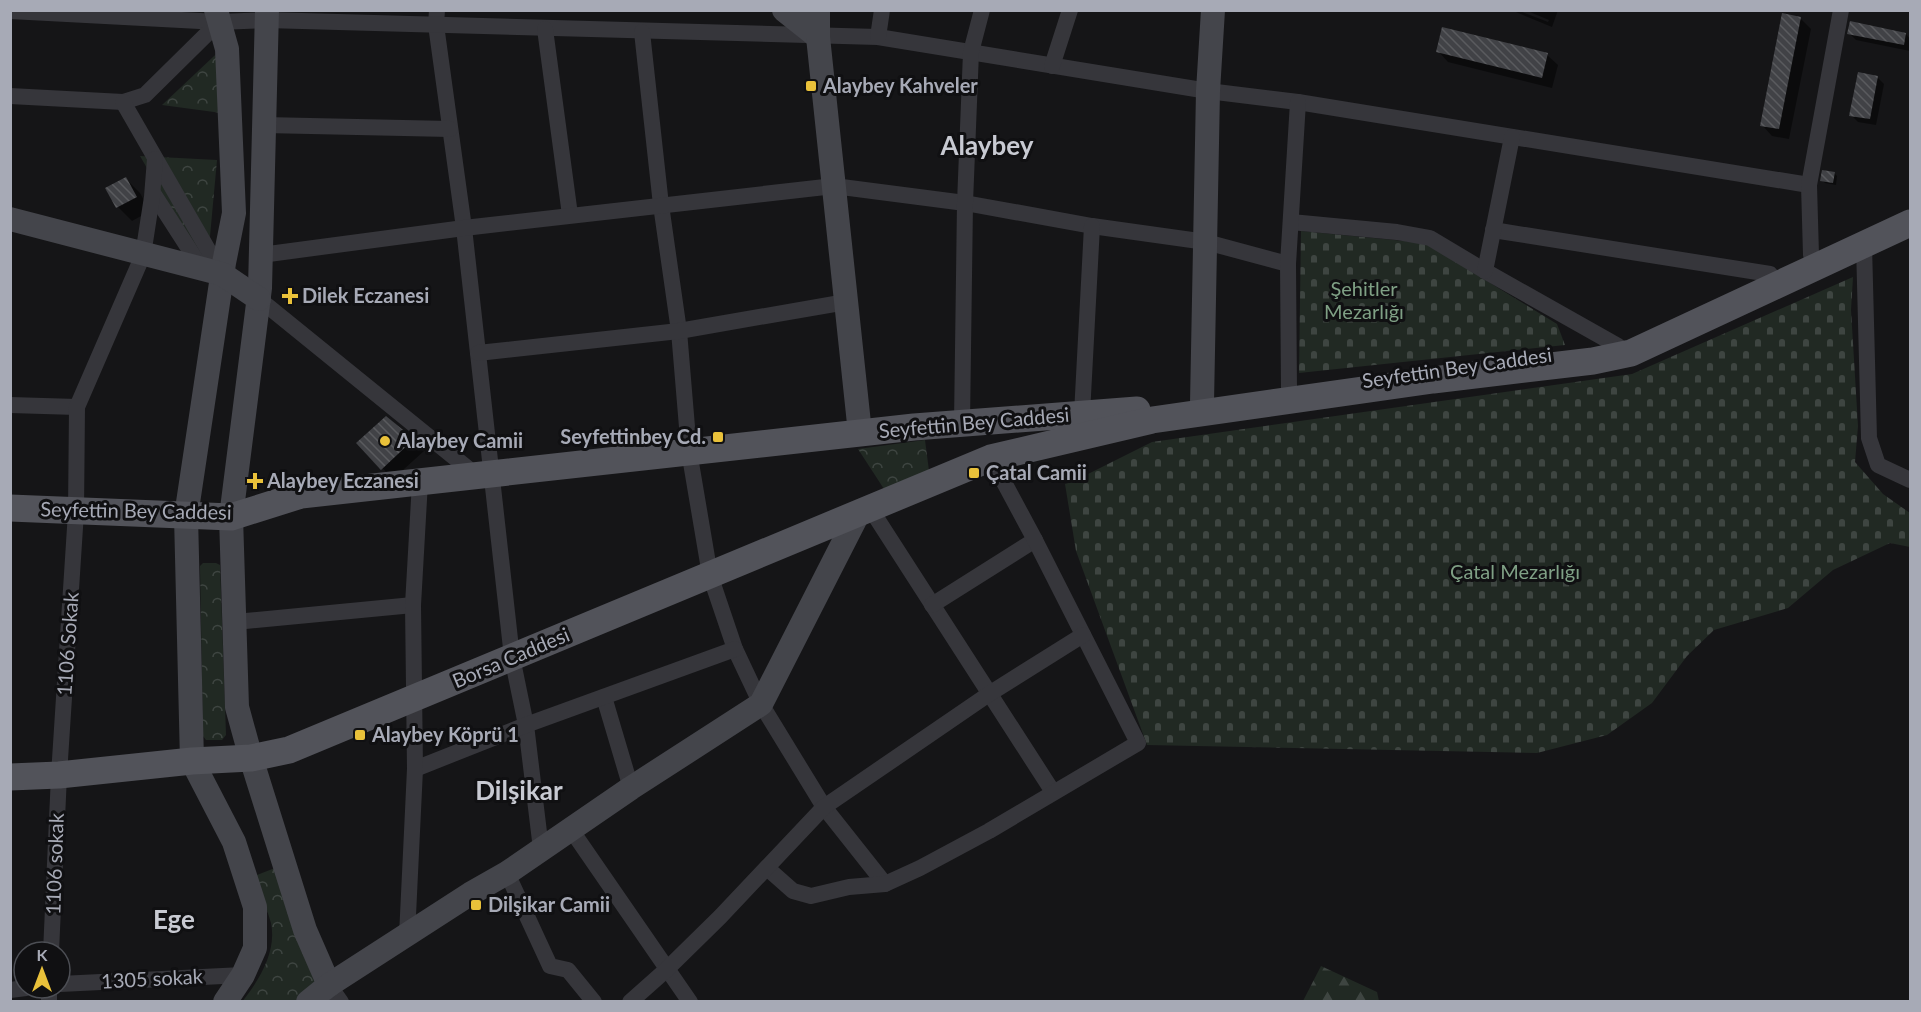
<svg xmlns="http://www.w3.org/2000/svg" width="1921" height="1012" viewBox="0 0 1921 1012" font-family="Lato,sans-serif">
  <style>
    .forest { fill: url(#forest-firs) }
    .cemetery { fill: url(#cemetery-stones) }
    .park { fill: url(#park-crowns) }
    .shadow { fill: #0007 }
    .building { fill: url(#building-back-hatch) }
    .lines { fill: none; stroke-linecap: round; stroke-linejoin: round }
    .street { stroke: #36363b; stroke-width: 16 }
    .secondary { stroke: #44454b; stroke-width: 24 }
    .primary { stroke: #52535a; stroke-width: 27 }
    .poi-dot { fill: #e9c13a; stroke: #101012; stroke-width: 2 }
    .labels { text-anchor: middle; stroke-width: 6; stroke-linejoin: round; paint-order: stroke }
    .poi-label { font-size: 20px; font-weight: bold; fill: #a7aab6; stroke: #101012; text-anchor: start }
    .park-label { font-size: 20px; fill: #7fa085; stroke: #101012 }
    .street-label { font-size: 20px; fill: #a7aab6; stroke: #101012 }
    .district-label { font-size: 26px; font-weight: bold; fill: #c8cad2; stroke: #101012 }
  </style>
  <defs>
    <pattern id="forest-firs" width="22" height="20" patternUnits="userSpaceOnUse" patternTransform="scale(1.5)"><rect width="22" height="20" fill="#212923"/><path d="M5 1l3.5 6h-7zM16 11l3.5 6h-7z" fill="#3e4541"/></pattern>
    <pattern id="cemetery-stones" width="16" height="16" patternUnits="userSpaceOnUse" patternTransform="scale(1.5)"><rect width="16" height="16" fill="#212923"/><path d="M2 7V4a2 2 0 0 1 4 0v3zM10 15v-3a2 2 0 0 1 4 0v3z" fill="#3e4541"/></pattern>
    <pattern id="park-crowns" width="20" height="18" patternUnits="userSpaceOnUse" patternTransform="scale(1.5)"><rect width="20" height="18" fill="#212923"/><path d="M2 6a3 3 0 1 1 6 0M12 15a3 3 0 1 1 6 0" fill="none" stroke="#3e4541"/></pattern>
    <pattern id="building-back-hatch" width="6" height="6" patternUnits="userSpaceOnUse" patternTransform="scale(1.5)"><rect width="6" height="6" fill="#414246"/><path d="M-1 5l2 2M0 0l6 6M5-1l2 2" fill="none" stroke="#5a5b5e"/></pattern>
  </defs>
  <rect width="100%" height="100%" fill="#151517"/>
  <!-- forest -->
  <path class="forest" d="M1321,966L1377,992L1379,1001H1303Z"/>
  <!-- cemetery -->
  <g class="cemetery">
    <path d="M1301,231L1425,243L1557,324L1565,345L1299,373Z"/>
    <path d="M1853,277L1851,310L1858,426L1855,462L1883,494L1910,513V547L1890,543L1833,570L1788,608L1714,630L1687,656L1652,703L1607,735L1537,753L1147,745L1076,551L1065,484L1072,482L1152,442L1632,374Z"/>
  </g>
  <!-- park -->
  <g class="park">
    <path d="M230,41L229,114L162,105Z"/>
    <path d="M140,156L217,160L208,258L200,260Z"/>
    <path d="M925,440L929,471L884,489L858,449Z"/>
    <path d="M203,563H216L220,565L226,735L222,740H206L203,736L200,566Z"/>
    <path d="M275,868L315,983L297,1001L242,1002C259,980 277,952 271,923C267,908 260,893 255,878L257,875Z"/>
  </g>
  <!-- shadow -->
  <g class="shadow">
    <path d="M1511,10H1517L1548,22L1549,20L1525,10H1558L1552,27Z"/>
    <path d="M1800,18L1811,29L1789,139L1772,136L1762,125Z"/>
    <path d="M1849,33L1906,34L1910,39V51L1856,40Z"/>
    <path d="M1438,51L1547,55L1558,65L1552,88L1448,62Z"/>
    <path d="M1877,77L1884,84L1876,125L1858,122L1851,115Z"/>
    <path d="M1834,173L1837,176L1836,185L1825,183L1822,180Z"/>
    <path d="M126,179L140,193L150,211L132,221L118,207Z"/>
    <path d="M386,418L424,451L393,479L358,443Z"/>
  </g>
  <!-- building -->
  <g class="building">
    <path d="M1782,13L1801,17L1779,129L1760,126Z"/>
    <path d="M1850,21L1906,33L1904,45L1847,34Z"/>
    <path d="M1442,27L1548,53L1542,78L1436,52Z"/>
    <path d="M1858,72L1878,76L1870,119L1849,116Z"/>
    <path d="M1822,170L1835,172L1833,183L1820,181Z"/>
    <path d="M126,177L137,197L116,208L105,188Z"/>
    <path d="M386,416L414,439L381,470L356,443Z"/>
  </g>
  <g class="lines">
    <!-- street -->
    <g class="street">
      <path d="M437,10L436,25L464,228L512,657L526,725L541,849"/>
      <path d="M10,11L219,22L266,20L878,37L1208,91L1298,102L1809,185"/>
      <path d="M545,29L570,215"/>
      <path d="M642,32L661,205L679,331L689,451L710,575L735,649L761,704L824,807L885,884"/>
      <path d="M878,37L882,10"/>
      <path d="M1052,66L1070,10"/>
      <path d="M10,96L123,102L145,95L219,22"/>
      <path d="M123,102L222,274"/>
      <path d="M264,125L450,129"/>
      <path d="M153,193L202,269"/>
      <path d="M1291,222L1397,232L1430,238L1485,271L1618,346"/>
      <path d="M1493,230L1770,274"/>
      <path d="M1864,245L1869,438L1878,465L1910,480"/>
      <path d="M261,255L464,228L834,186L965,203L1092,226L1206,242L1288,264"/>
      <path d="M1811,255L1809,185L1841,10"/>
      <path d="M1485,271L1512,137"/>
      <path d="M259,299L476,475"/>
      <path d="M478,353L679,331L846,302"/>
      <path d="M1289,391L1288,264L1298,102"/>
      <path d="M10,405L77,407"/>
      <path d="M962,423L965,203L971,52L982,10"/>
      <path d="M1085,423L1082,414L1092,226"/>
      <path d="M870,508L1053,792"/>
      <path d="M932,605L1035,540"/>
      <path d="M235,622L413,605"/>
      <path d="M604,697L631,788"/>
      <path d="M415,769L526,725L735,649"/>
      <path d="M570,828L690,1002"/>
      <path d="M767,868L793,891L811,896L849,887L885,884L920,868L989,831L1138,743L1035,540L991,458"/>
      <path d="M507,873L550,966L568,970L594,1002"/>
      <path d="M407,936L415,769L413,605L420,482"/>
      <path d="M51,952L59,775L76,512L77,407L143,255L152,197L155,159"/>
      <path d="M60,984L243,975"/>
      <path d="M329,985L341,1002"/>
      <path d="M10,990L26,988"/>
      <path d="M49,1002V988"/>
      <path d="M630,1002L666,970L720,917L824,807L989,694L1083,635"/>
    </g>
    <!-- secondary -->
    <g class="secondary">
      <path d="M216,10L227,49L234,213L224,263L186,516L192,761L234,842L255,907V948L243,975L225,1002"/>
      <path d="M267,10L260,288L231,517L237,707L251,758L305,930L329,985"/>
      <path d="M784,10L818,37"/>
      <path d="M818,10V37L860,433"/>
      <path d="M10,219L222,274L259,299"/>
      <path d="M1202,403L1208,91L1213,10"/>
      <path d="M308,1002L329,985L470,894L507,873L631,788L761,704L858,514"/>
    </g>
    <!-- primary -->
    <g class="primary">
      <path d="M10,508L231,517L301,495L914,427L1137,410"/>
      <path d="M10,777L59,775L192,761L251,758L289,750L991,458L1152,420L1433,380L1593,361L1631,353L1910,223"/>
    </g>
  </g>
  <!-- markers -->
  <g class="poi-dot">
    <rect x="805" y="80" width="12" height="12" rx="3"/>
    <path d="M287 287h6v6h6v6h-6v6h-6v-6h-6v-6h6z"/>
    <rect x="712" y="431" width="12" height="12" rx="3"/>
    <circle cx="385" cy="441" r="6"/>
    <rect x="968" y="467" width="12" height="12" rx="3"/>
    <path d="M252 472h6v6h6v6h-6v6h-6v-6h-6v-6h6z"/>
    <rect x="354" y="729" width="12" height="12" rx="3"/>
    <rect x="470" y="899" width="12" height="12" rx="3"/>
  </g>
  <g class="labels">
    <!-- poi labels -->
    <g class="poi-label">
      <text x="823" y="93">Alaybey Kahveler</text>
      <text x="302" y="303">Dilek Eczanesi</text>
      <text x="706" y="444" text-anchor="end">Seyfettinbey Cd.</text>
      <text x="397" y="448">Alaybey Camii</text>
      <text x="986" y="480">Çatal Camii</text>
      <text x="267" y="488">Alaybey Eczanesi</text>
      <text x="372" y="742">Alaybey Köprü 1</text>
      <text x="488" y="912">Dilşikar Camii</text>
    </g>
    <!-- park labels -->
    <g class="park-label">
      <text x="1364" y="296">Şehitler<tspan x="1364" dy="23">Mezarlığı</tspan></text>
      <text x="1515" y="579">Çatal Mezarlığı</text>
    </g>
    <!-- street labels -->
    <g class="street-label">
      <text transform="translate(1457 368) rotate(-8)" y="7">Seyfettin Bey Caddesi</text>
      <text transform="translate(974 423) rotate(-5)" y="7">Seyfettin Bey Caddesi</text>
      <text transform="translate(136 511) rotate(1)" y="7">Seyfettin Bey Caddesi</text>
      <text transform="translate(68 644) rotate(-86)" y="7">1106 Sokak</text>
      <text transform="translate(511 658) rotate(-23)" y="7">Borsa Caddesi</text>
      <text transform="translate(55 864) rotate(-88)" y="7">1106 sokak</text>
      <text transform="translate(152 979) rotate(-3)" y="7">1305 sokak</text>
    </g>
    <!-- district labels -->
    <g class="district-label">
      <text x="987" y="155">Alaybey</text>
      <text x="519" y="800">Dilşikar</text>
      <text x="174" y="929">Ege</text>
    </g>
  </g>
  <!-- border -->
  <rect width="1921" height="1012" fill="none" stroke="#a7aab6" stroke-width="24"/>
  <!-- north arrow -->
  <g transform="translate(42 970)"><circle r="28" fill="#101012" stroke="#4c4e54" stroke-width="1.5"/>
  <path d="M0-4.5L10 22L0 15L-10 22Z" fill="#e9c13a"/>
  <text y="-9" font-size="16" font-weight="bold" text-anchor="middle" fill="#a7aab6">K</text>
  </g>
</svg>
